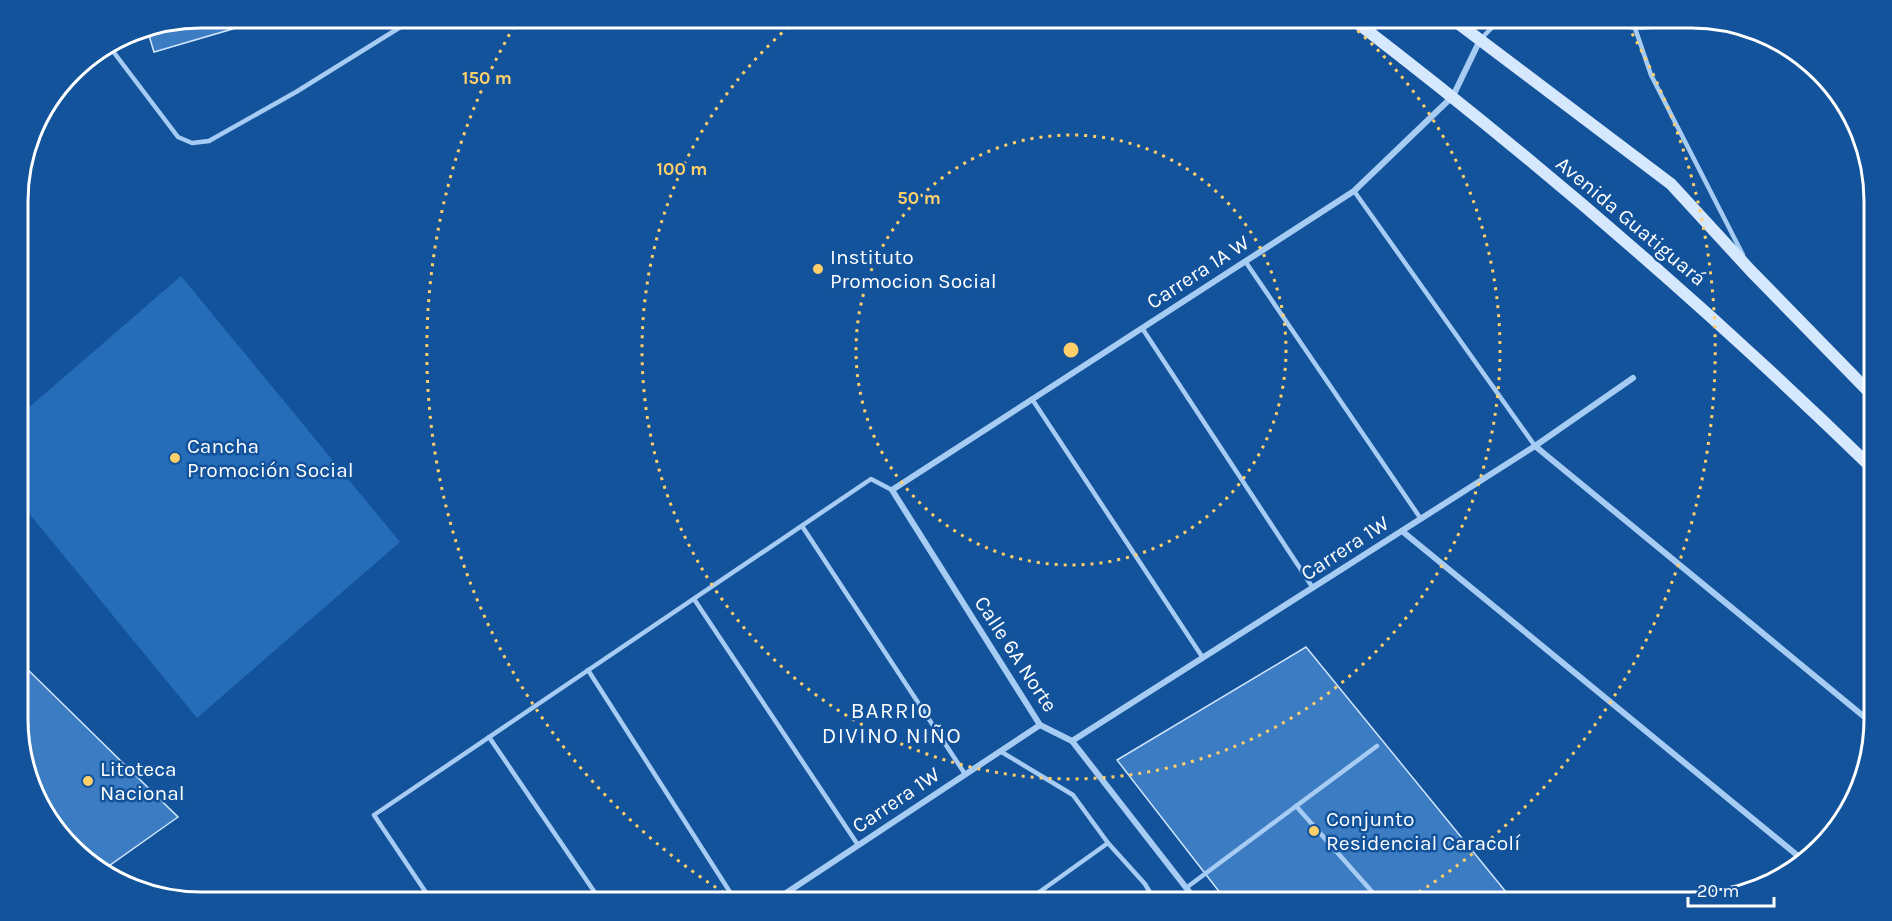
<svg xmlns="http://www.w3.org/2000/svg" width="1892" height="921" viewBox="0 0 1892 921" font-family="Karla,sans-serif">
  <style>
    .green { fill: #256db9 }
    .building { fill: #3c7cc2; stroke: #cfe6fd; stroke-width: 1.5 }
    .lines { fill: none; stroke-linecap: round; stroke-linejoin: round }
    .lane { stroke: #a7ccf4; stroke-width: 4.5 }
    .street { stroke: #a7ccf4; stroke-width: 6 }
    .secondary { stroke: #d6e8fd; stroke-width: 12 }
    .ring { fill: none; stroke: #ffcf69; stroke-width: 3; stroke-dasharray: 3 6 }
    .poi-dot { fill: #ffcf69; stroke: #13539b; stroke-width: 2 }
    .labels { text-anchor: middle; stroke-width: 5; stroke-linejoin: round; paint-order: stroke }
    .street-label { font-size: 21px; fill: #fff; stroke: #13539b }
    .poi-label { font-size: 21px; fill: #fff; stroke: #13539b; text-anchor: start }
    .neighbourhood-label { font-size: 22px; letter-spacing: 1.5px; fill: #fff; stroke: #13539b }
    .rim { fill: none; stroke: #fff; stroke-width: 3 }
    .centre { fill: #ffcf69; stroke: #13539b; stroke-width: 3 }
    .ring-label { font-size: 18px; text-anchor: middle; font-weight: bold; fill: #ffcf69; stroke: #13539b; stroke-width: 5; stroke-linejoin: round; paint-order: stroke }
  </style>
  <rect width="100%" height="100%" fill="#13539b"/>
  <!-- green -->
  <path class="green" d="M181,276L400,542L197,718L19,501V416Z"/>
  <!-- building -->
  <g class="building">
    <path d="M201,18H270L154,52L147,29Z"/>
    <path d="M1306,647L1515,903H1228L1117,760Z"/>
    <path d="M19,661L178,817L103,870L56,831L20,744Z"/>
  </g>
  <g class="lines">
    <!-- lane -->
    <g class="lane">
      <path d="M1590,18L1635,28L1708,23"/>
      <path d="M1635,28L1651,75L1743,255"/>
      <path d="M1480,40L1500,19L1505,18"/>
      <path d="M109,46L178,137L192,143L209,141L296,92L415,18"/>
      <path d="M1354,191L1535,446"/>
      <path d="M1245,261L1421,519"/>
      <path d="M1142,328L1313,588"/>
      <path d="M1032,399L1203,658"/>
      <path d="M802,526L965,774"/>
      <path d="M694,599L858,845"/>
      <path d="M588,670L737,903"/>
      <path d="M489,737L602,903"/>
      <path d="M1000,751L1073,795L1108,843L1145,884L1156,903"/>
      <path d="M1296,806L1382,903"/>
      <path d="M1186,888L1377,746"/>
      <path d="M251,903H253"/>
      <path d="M433,903L374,815L871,479L892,490"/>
      <path d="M1024,903L1108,843"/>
    </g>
    <!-- street -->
    <g class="street">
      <path d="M1535,446L1873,724"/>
      <path d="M1402,531L1803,860"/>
      <path d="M1072,741L1535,446L1633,378"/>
      <path d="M771,903L1040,725"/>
      <path d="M1198,903L1072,741L1040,725L892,490L1354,191L1453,96L1480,40"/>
    </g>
    <!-- secondary -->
    <g class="secondary">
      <path d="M1351,18C1534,158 1708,308 1873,469"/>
      <path d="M1451,18L1671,184L1751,271L1873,396"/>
    </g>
  </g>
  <!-- distance rings -->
  <g class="ring">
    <circle cx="1071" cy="350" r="215"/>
    <path d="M1344 19A429 429 0 1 1 798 19"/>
    <path d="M739 902A644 644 0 0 1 519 18M1623 18A644 644 0 0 1 1403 902"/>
  </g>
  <!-- markers -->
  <g class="poi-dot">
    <circle cx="818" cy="269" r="6"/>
    <circle cx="175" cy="458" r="6"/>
    <circle cx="88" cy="781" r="6"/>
    <circle cx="1314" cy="831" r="6"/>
  </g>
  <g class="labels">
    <!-- street labels -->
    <g class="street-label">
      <text transform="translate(1631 221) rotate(40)" y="7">Avenida Guatiguará</text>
      <text transform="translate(1198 272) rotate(-33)" y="7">Carrera 1A W</text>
      <text transform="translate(1345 548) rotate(-33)" y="7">Carrera 1W</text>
      <text transform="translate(1016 654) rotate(57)" y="7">Calle 6A Norte</text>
      <text transform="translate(896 800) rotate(-34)" y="7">Carrera 1W</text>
    </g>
    <!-- poi labels -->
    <g class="poi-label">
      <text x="830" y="264">Instituto<tspan x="830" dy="24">Promocion Social</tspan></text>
      <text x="187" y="453">Cancha<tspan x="187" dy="24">Promoción Social</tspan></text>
      <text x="100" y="776">Litoteca<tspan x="100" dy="24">Nacional</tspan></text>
      <text x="1326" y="826">Conjunto<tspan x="1326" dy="24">Residencial Caracolí</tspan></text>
    </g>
    <!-- neighbourhood labels -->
    <g class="neighbourhood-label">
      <text x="892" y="718">BARRIO<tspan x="892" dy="25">DIVINO NIÑO</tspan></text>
    </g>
  </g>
  <!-- crop -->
  <path d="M0 0H1892V921H0ZM201 28H1691A173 173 0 0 1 1864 201V719A173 173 0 0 1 1691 892H201A173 173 0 0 1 28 719V201A173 173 0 0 1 201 28Z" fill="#13539b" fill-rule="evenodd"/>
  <path class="rim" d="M201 28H1691A173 173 0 0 1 1864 201V719A173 173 0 0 1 1691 892H201A173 173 0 0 1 28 719V201A173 173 0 0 1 201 28Z"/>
  <circle cx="1071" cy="350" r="9" class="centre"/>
  <g class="ring-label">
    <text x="487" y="84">150 m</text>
    <text x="682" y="175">100 m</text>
    <text x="919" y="204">50 m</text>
  </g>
  <!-- scale -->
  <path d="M1688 897v9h86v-9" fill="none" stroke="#ffffff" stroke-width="3"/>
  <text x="1697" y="897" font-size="18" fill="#ffffff" stroke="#13539b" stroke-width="4.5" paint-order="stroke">20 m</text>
</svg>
